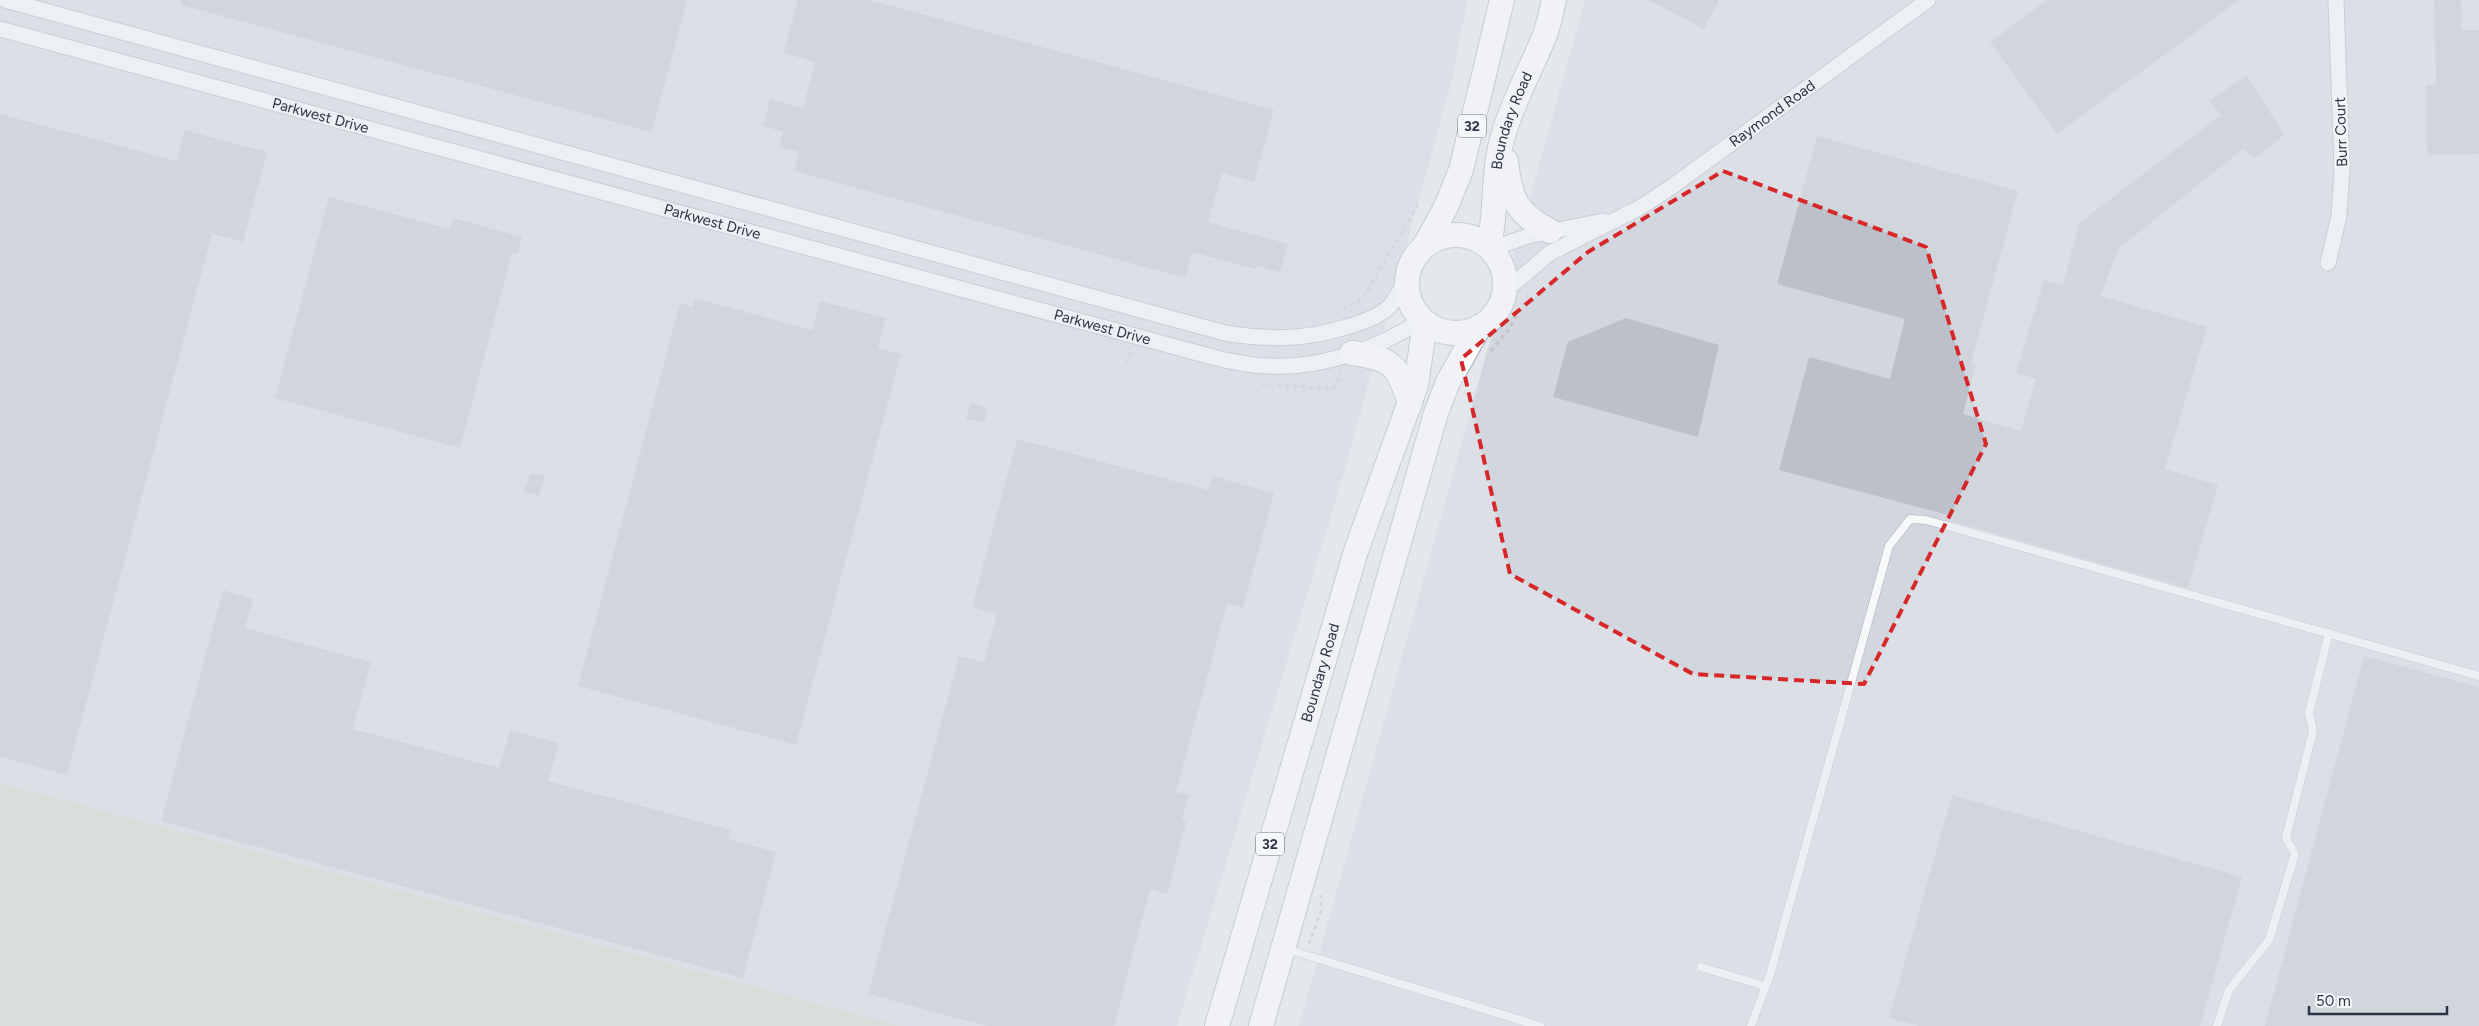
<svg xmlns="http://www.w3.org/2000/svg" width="2479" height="1026" viewBox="0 0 2479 1026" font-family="Figtree,sans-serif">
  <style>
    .built { fill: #d2d6de }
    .green { fill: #c9d6c5 }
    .building { fill: #bbc0ca }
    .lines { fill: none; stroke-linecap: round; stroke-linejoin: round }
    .service-casing { stroke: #a9aeb7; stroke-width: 9 }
    .minor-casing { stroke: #a9aeb7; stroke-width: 17 }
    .primary-casing { stroke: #a3abb8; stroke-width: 26 }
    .path { stroke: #c2c5cb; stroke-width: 3; stroke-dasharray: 4 4; stroke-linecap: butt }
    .service { stroke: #f7f8fa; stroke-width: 8 }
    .minor { stroke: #f7f8fa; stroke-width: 15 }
    .primary { stroke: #fff; stroke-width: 24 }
    .marked { fill: none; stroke: #d62828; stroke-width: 4; stroke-dasharray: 10 6; stroke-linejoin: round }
    .labels { text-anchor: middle; stroke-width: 5; stroke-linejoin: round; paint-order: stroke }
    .shield { fill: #f4f6f9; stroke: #676e7b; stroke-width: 1 }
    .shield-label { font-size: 14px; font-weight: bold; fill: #2b3445 }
    .street-label { font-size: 15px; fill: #2b3445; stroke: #f4f6f9 }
  </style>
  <rect width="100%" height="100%" fill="#e4e7ec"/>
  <!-- built -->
  <g class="built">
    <path d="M0,0H1467L1454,72L1346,466L1177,1026H882L0,786Z"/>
    <path d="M1585,0H2479V1026H1299Z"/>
  </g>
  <!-- green -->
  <path class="green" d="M0,783L899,1026H0Z"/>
  <!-- building -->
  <g class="building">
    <path d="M181,0H687L652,132L181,5Z"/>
    <path d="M798,0H870L1274,110L1254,182L1222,173L1208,222L1288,244L1280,272L1257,266L1256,269L1192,252L1185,278L794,171L799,152L779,147L783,132L763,126L770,99L803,108L815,62L783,53Z"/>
    <path d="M1648,0H1719L1704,29Z"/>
    <path d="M2047,0H2239L2057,134L1990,42Z"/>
    <path d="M2434,0H2461L2462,30H2479V154L2427,155L2426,85H2436Z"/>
    <path d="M2247,75L2284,135L2254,159L2243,149L2118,249L2101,296L2207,327L2165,469L2218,485L2188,588L1947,520L1948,515L1779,470L1809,357L1890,379L1905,319L1777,284L1817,136L2018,191L1971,363L1976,364L1963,414L2021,431L2036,379L2016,373L2044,280L2063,285L2079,223L2221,115L2209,101Z"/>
    <path d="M0,114L177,161L185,130L267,152L243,242L212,234L67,775L0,757Z"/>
    <path d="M329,197L450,229L453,218L522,237L517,255L512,253L460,448L275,398Z"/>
    <path d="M695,298L812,330L820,301L886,318L878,348L901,354L796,745L578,686L680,303L693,307Z"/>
    <path d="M1626,318L1719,345L1698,437L1553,397L1568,342Z"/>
    <path d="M971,403L988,408L984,423L966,419Z"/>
    <path d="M1017,439L1208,490L1212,476L1274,493L1243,608L1227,604L1176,792L1189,795L1182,820L1186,822L1167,894L1150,889L1114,1026H986L868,994L959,656L984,662L997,614L972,607Z"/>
    <path d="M530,473L545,476L539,496L524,492Z"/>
    <path d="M223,590L253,599L245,628L371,662L353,729L499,768L510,730L559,743L548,781L731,830L728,839L776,852L743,978L161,821Z"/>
    <path d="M2364,656L2479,687V1026H2265Z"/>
    <path d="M1952,795L2242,877L2200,1026H1919L1889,1018Z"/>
  </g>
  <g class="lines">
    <!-- service casing -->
    <g class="service-casing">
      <g id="service">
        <path d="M1286,949L1540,1026"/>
        <path d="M1701,967L1765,986"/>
        <path d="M1751,1026L1770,975L1889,546L1910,519L1926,520L2479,676"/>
        <path d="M2217,1026L2229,990L2269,940L2295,854L2286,838L2313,731L2309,713L2329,633"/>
      </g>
    </g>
    <!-- minor casing -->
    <g class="minor-casing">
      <g id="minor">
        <path d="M5,0L1225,333C1268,340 1305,340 1346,327C1361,323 1376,318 1388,308C1397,299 1402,287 1407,275"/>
        <path id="s1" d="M0,29L1220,359C1236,362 1252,366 1269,366C1321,369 1379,348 1422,320"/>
        <path d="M1491,249L1528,236L1603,221"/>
        <path d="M2328,263L2339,216L2342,169L2336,0"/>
        <path id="s2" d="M1505,291L1550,253L1639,208L1670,188L1928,0"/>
      </g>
    </g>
    <!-- primary casing -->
    <g class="primary-casing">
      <g id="primary">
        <path d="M1506,161C1510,198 1516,214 1550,231"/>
        <circle cx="1456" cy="284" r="49"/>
        <path d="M1425,245L1445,209L1461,170L1502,0"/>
        <path id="s3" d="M1489,247C1497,209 1492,170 1504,133C1514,99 1531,69 1544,37C1549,25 1551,12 1554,0"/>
        <path d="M1352,353C1393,358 1398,366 1410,404"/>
        <path id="s4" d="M1217,1026L1356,551L1416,385L1425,323"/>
        <path d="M1261,1026L1436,413L1448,382L1479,327"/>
      </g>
    </g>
    <!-- path -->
    <g class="path">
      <path d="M1343,309L1363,299L1418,204"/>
      <path d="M1491,351L1509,329L1530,292"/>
      <path d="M1127,363L1131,352"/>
      <path d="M1261,384L1332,389L1338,383L1341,372"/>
      <path d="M1309,944L1321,911V895"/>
    </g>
    <!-- service -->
    <use href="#service" class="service"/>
    <!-- minor -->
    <use href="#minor" class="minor"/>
    <!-- primary -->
    <use href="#primary" class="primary"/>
  </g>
  <!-- marked area -->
  <path d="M0 0H2479V1026H0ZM1723,171L1926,247L1986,444L1864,684L1693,674L1510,574L1461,359L1588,252Z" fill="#e4e7ec" fill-opacity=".55" fill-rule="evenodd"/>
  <path class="marked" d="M1723,171L1926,247L1986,444L1864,684L1693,674L1510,574L1461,359L1588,252Z"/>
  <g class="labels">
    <!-- shield labels -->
    <g class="shield">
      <rect x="1458" y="114.5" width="28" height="23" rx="4"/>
      <rect x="1256" y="832.5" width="28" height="23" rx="4"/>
    </g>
    <g class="shield-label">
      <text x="1472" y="131">32</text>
      <text x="1270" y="849">32</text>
    </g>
    <!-- street labels -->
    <g class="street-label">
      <text dy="5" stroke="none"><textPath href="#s2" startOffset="322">Raymond Road</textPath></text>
      <text dy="5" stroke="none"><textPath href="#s1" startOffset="332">Parkwest Drive</textPath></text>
      <text dy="5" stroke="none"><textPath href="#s3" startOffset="129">Boundary Road</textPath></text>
      <text transform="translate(2341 132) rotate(-92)" y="5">Burr Court</text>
      <text dy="5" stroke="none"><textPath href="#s1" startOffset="738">Parkwest Drive</textPath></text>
      <text dy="5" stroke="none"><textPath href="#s1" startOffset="1142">Parkwest Drive</textPath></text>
      <text dy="5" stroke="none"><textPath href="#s4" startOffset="368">Boundary Road</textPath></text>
    </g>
  </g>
  <!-- scale -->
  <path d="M2309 1006v8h138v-8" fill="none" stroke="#2b3445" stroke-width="2.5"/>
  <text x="2316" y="1006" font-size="15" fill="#2b3445" stroke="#f4f6f9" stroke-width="4" paint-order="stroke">50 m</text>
</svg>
